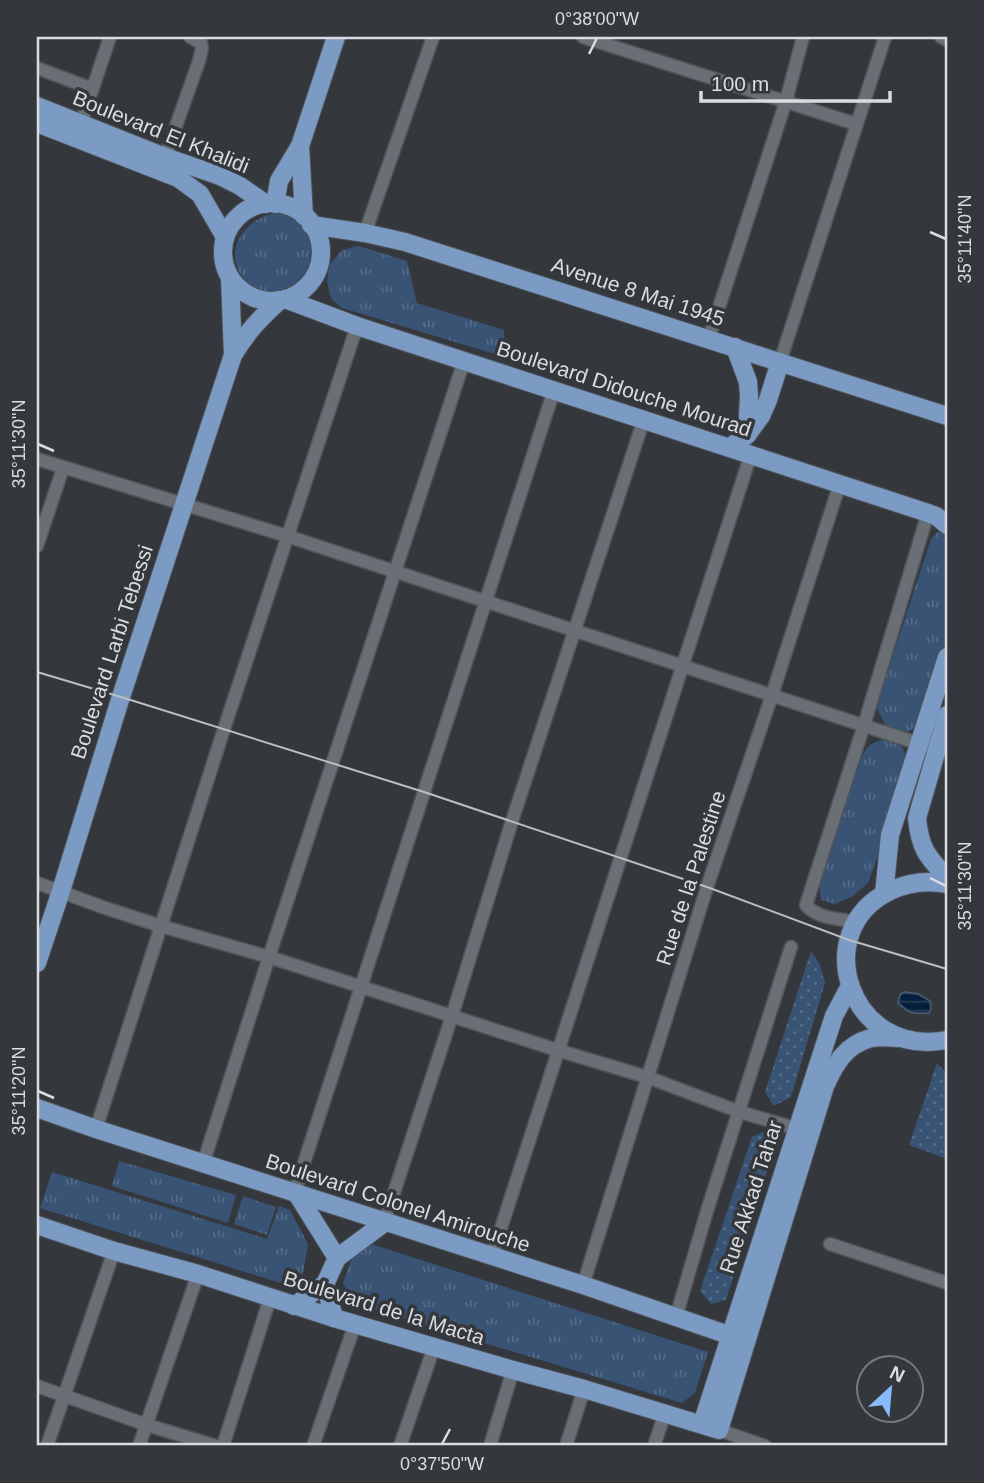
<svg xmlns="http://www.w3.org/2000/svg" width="984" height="1483" viewBox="0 0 984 1483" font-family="Arial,sans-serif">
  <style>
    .grass { fill: url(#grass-dots) }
    .park { fill: url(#park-tufts) }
    .water { fill: url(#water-rules); stroke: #45576d; stroke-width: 2 }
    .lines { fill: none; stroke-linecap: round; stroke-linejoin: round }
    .street-casing { stroke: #505458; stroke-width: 15 }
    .primary-casing { stroke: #505458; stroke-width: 20 }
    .street { stroke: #6a6f75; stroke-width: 12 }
    .primary { stroke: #7b9bc5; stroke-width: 18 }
    .tram { stroke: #bcbec1; stroke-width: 2 }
    .ticks { fill: none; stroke: #dadcdf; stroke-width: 2.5 }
    .labels { text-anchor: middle; stroke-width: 7; stroke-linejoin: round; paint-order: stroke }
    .street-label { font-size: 21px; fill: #dadcdf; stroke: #34383d }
    .neatline { fill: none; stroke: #dadcdf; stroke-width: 2.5 }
    .ticks-label { font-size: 18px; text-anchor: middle; fill: #dadcdf }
  </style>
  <defs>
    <pattern id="grass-dots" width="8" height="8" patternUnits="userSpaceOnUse" patternTransform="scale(1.75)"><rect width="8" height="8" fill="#395375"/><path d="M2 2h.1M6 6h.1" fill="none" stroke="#556b88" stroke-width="1.8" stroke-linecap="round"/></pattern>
    <pattern id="park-tufts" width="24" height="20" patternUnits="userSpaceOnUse" patternTransform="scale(1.75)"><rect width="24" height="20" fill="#395375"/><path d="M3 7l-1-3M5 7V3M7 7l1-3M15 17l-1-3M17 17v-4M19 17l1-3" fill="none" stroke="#556b88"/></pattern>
    <pattern id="water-rules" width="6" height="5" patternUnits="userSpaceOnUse" patternTransform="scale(1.75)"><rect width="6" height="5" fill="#051e3c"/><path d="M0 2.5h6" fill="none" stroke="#293e58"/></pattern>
  </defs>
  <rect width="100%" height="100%" fill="#34383d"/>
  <!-- grass -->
  <g class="grass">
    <path d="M811,951L820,965L825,983L791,1097L774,1106L765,1092Z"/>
    <path d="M937,1063L947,1074V1159L909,1145Z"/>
    <path d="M766,1131L774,1148L726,1300L711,1304L700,1291L752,1137Z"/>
  </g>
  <!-- park -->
  <g class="park">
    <path d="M279,212C284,213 289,213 294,216C301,221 304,226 307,234C319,262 301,290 271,292C262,293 253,289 247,282C219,253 244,217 279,212Z"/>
    <path d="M359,246L407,261L417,303L504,330L505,357L342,308L331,299L327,281L330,264L342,250Z"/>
    <path d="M938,532L947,534V638L922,723L908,732L887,728L876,707L931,539Z"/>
    <path d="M885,739L902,746L908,762L890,822L868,883L853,896L835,904L821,900L819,882L859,764C866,748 867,744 885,739Z"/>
    <path d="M119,1161L236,1195L228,1223L112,1186Z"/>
    <path d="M52,1172L267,1239L279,1206L290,1210L308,1244L303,1273L284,1284L40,1208Z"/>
    <path d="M243,1196L276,1207L267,1235L234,1224Z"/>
    <path d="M371,1244L708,1352L695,1393L682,1403L353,1303L343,1283L353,1255Z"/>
  </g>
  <!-- water -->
  <path class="water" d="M904,992L918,994L930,1001L931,1009L929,1013C912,1014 910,1014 898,1003L900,995Z"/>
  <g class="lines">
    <!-- street casing -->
    <g class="street-casing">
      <g id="street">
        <path d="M583,37L856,124"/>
        <path d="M941,37L947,40"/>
        <path d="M37,68L93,89"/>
        <path d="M79,129L110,37"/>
        <path d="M165,157L199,61L202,48L201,43L190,37"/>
        <path d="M365,233L433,37"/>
        <path d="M709,338L786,101L803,37"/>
        <path d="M780,362L885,37"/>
        <path d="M37,459L287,536L926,746"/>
        <path d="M37,546L63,468"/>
        <path d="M37,883L105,908L161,926L269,957L557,1050L647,1077L740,1112L805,1131"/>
        <path d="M857,922C841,919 817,919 806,905L864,725L928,513"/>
        <path d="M96,1129L224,729L357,326"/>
        <path d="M203,1164L269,957L464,361"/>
        <path d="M294,1194L554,390"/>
        <path d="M384,1223L452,1016L512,821L644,419"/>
        <path d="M830,1244L947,1283"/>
        <path d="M492,1256L751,454"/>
        <path d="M583,1285L707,887L772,695L840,483"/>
        <path d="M676,1317L707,1211L791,947"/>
        <path d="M37,1386L147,1425L216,1446"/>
        <path d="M719,1430L765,1446"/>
        <path d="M47,1446L114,1251"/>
        <path d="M139,1446L198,1274"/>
        <path d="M223,1446L270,1298"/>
        <path d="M313,1446L355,1324"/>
        <path d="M400,1446L434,1347"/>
        <path d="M490,1446L513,1370"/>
        <path d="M566,1446L584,1389"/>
        <path d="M654,1446L665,1413"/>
      </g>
    </g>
    <!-- primary casing -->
    <g class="primary-casing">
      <g id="primary">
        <path d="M37,106L165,157L220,176L240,186L266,204"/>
        <path d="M37,123L178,178L200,194L225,237"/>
        <path d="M300,146L304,216"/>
        <circle cx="272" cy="252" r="49"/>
        <path d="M275,204L279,181L300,146L336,37"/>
        <path d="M311,225L365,233L405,242L947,416"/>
        <path d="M230,278L233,355"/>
        <path d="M285,299L357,326L928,513L936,516L947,525"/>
        <path d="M747,435L761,416L768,400L780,362"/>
        <path d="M730,447L747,435L749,397L748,382L735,347"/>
        <path d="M947,715L917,818C920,849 927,856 947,878"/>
        <path d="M947,884C927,880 909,882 890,891C808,930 849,1059 947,1040"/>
        <path d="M884,894L890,835L947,657"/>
        <path d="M37,963L61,891L119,703L233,355C248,331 259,319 280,300"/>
        <path d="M37,1108L96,1129L583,1285L746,1341"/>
        <path d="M297,1194L337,1258"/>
        <path d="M37,1225L114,1251L198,1274L334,1318L513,1370L584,1389L719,1430L825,1086C835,1064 845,1045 871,1038C879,1036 891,1038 900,1038"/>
        <path d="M325,1284L334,1318"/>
        <path d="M294,1306L325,1284L337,1258L384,1223"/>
        <path d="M702,1424L834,1016L850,986"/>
      </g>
    </g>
    <!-- street -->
    <use href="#street" class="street"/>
    <!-- primary -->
    <use href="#primary" class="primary"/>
    <!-- tram -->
    <path class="tram" d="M37,672L121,697L424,792L707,887L849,940L947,969"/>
  </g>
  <!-- ticks -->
  <path class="ticks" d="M589,54L597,38M930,232L946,239M38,444L54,451M930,878L946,886M38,1091L54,1098M442,1444L450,1429"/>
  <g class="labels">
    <!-- street labels -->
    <g class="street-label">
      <text transform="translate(161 132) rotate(22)" y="7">Boulevard El Khalidi</text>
      <text transform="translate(638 292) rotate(18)" y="7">Avenue 8 Mai 1945</text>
      <text transform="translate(624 389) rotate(18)" y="7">Boulevard Didouche Mourad</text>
      <text transform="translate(112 652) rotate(-72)" y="7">Boulevard Larbi Tebessi</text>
      <text transform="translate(691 878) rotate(-72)" y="7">Rue de la Palestine</text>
      <text transform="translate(751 1197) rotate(-72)" y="7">Rue Akkad Tahar</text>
      <text transform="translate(398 1203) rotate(18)" y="7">Boulevard Colonel Amirouche</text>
      <text transform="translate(384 1308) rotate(17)" y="7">Boulevard de la Macta</text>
    </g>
  </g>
  <!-- border -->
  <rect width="984" height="1483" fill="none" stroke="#34383d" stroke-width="77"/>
  <!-- north arrow -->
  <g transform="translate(890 1389) rotate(26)"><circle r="33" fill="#34383d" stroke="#767a7e" stroke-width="2"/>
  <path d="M0-5L12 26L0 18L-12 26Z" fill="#88bafc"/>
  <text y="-10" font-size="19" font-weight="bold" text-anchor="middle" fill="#dadcdf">N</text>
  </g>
  <!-- scale -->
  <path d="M701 91v10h189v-10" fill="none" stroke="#dadcdf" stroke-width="3.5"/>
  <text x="711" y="91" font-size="21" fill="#dadcdf" stroke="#34383d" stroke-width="5" paint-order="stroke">100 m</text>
  <rect x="38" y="38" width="908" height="1406" class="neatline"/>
  <g class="ticks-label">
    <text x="597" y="25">0°38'00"W</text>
    <text transform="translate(965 239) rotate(-90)" y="6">35°11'40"N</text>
    <text transform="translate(19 444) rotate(-90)" y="6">35°11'30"N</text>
    <text transform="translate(965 886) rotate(-90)" y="6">35°11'30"N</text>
    <text transform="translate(19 1091) rotate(-90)" y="6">35°11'20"N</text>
    <text x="442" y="1470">0°37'50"W</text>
  </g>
</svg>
